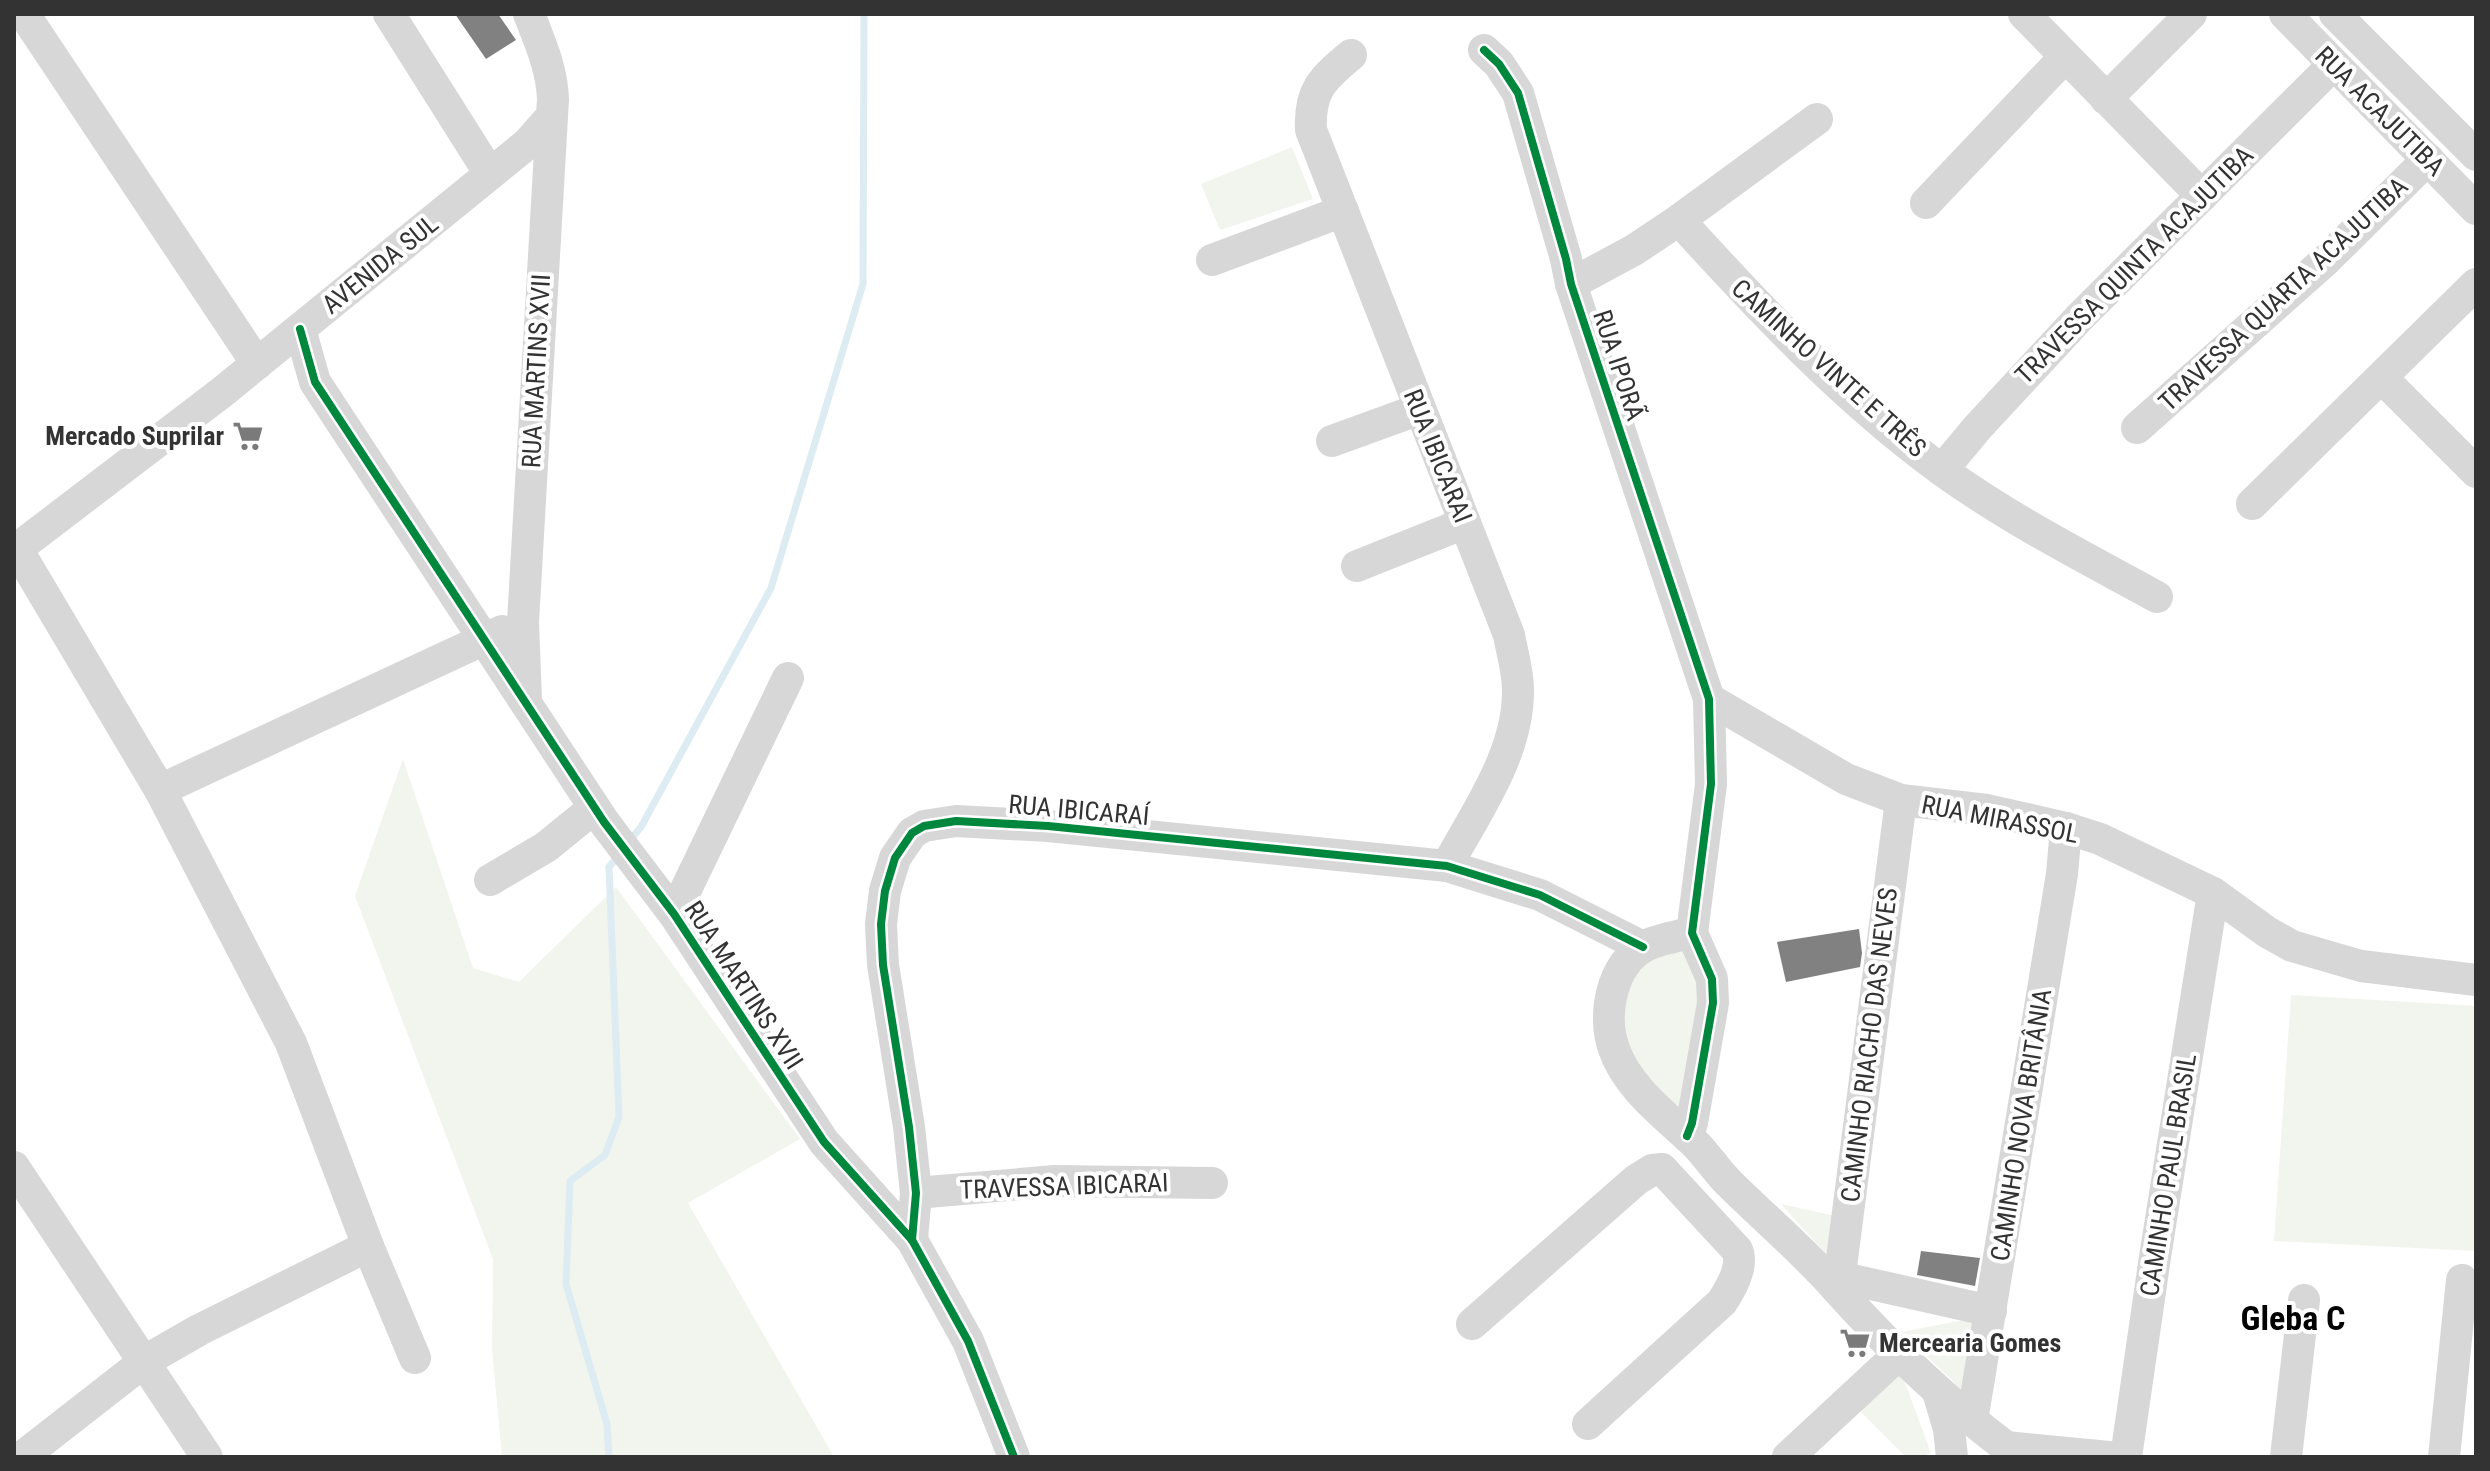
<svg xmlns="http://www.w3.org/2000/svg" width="2490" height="1471" viewBox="0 0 2490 1471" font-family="'Roboto Condensed',sans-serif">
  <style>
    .green { fill: #f1f5ed }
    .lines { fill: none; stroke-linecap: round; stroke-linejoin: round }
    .stream { stroke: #ddebf3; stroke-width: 7 }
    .building { fill: #818181 }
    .minor { stroke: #d7d7d7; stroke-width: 32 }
    .cycleway-casing { stroke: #fff; stroke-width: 13 }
    .cycleway { stroke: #00873e; stroke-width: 8 }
    .labels { text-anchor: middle; stroke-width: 8; stroke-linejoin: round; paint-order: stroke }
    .street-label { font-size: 26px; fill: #333; stroke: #fff }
    .poi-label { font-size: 26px; font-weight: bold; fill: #333; stroke: #fff; text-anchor: end }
    .district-label { font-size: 34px; font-weight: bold; fill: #000; stroke: #fff }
  </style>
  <rect width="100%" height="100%" fill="#fff"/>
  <!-- green -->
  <g class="green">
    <path d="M1292,147L1313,199L1220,230L1201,184Z"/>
    <path d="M403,759L473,968L519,982L616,887L800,1139L688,1203L834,1457H502L492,1348L493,1259L355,896Z"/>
    <path d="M1643,935L1674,937L1709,978L1688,1143L1622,1060L1620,1006Z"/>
    <path d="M2291,995L2476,1006V1251L2274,1241Z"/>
    <path d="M1781,1204L1840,1217L1830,1258Z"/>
    <path d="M1979,1317L1966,1394L1902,1332Z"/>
    <path d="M1901,1372L1931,1453L1919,1457H1906L1857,1408Z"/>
  </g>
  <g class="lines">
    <!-- stream -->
    <g class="stream">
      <path d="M630,840L641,827L771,588L863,284L864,14"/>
      <path d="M609,1457L607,1424L566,1284L570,1181L605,1155L619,1117L609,867L618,856"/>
    </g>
  </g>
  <!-- building -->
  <g class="building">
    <path d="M455,14H498L516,40L486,59Z"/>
    <path d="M1859,929L1862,953L1860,967L1786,982L1777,942Z"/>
    <path d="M1921,1251L1980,1258L1975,1286L1917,1275Z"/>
  </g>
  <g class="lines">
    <!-- minor -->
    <g class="minor">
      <path d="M24,14L257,364"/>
      <path d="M389,14L490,174"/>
      <path d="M2024,14L2202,196"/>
      <path d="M2285,14L2476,209"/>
      <path d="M2335,14L2476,155"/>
      <path d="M1484,50L1499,64L1518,93L1566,259L1571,284L1709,699L1711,784L1692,933L1712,979L1713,1003L1692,1123L1687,1136"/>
      <path d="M1351,55C1322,79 1309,91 1311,130L1509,635C1512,652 1518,671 1518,690C1519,753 1476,812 1447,866"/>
      <path d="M2106,99L2191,14"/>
      <path d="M1926,203L2065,57"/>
      <path d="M1679,220C1761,310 1844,399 1943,471C2011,520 2084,557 2157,597"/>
      <path d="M1212,260L1343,211"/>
      <path d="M1571,284L1634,250L1679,220L1817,119"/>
      <path d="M300,329L315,382L604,822L674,914L824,1142L912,1240L968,1341L1014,1457"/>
      <path d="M2382,378L2476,472"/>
      <path d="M2137,428L2326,260L2428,159"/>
      <path d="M1332,441L1420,409"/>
      <path d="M1942,470L1978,427L2079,318L2333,65"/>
      <path d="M2252,504L2476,284"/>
      <path d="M17,549L160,790L291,1043L368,1246L415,1358"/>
      <path d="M14,551L221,393L527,144L550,118"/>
      <path d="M1357,566L1465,523"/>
      <path d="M1709,699L1846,779L1901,800L1987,810L2066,828L2100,839L2213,893L2267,932L2292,946L2361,966L2476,980"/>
      <path d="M526,700L523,622L553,99C552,69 540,42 529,14"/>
      <path d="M160,790L502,631"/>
      <path d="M490,880L546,847L594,808"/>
      <path d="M674,914L788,678"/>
      <path d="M1692,933C1677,936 1659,939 1645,946C1611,964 1602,1016 1614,1049C1627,1086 1661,1112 1688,1137C1703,1149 1714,1168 1728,1182C1764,1218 1804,1251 1837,1289C1889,1347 1944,1400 2006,1447"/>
      <path d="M14,1167L207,1457"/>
      <path d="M916,1193L1055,1181L1212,1183"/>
      <path d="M912,1240L916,1193L909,1127L883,965L881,924L885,891L895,858L912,833L924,826L956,821L1048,826L1447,866L1540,895L1643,947"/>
      <path d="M1839,1277L1991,1311"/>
      <path d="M1838,1290L1901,800"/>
      <path d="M1472,1324L1636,1180L1652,1170L1662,1169L1737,1250C1744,1266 1731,1288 1722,1302L1588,1424"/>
      <path d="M1938,1392L1949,1429L1952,1457"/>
      <path d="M1972,1421L2062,874L2066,828"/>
      <path d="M2006,1447L2109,1457"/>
      <path d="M22,1457L145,1361L199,1330L368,1246"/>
      <path d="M1788,1457L1899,1354"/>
      <path d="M2126,1457L2155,1257L2213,893"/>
      <path d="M2286,1457L2304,1300"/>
      <path d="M2444,1457L2462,1280"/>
    </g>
    <!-- cycleway casing -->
    <g class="cycleway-casing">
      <g id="cycleway">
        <path d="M1484,50L1499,64L1518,93L1566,259L1571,284L1709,699L1711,784L1692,933L1712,979L1713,1003L1692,1123L1687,1136"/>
        <path d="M300,329L315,382L604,822L674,914L824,1142L912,1240L968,1341L1014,1457"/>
        <path d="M912,1240L916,1193L909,1127L883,965L881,924L885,891L895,858L912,833L924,826L956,821L1048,826L1447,866L1540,895L1643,947"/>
      </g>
    </g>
    <!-- cycleway -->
    <use href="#cycleway" class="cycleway"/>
  </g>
  <!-- icons -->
  <defs>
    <g id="supermarket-bare" transform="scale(2.4)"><path d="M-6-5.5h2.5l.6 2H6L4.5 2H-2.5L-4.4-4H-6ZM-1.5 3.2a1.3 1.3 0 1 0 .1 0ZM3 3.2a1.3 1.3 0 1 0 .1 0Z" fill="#7a7a7a" stroke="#fff" stroke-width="2.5" paint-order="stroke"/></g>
  </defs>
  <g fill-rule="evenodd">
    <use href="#supermarket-bare" x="248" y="436"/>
    <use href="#supermarket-bare" x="1855" y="1343"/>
  </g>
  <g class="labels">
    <!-- street labels -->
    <g class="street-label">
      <text transform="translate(2380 111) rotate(45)" y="9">RUA ACAJUTIBA</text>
      <text transform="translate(380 264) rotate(-39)" y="9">AVENIDA SUL</text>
      <text transform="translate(2134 265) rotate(-45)" y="9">TRAVESSA QUINTA ACAJUTIBA</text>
      <text transform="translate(2283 294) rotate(-43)" y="9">TRAVESSA QUARTA ACAJUTIBA</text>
      <text transform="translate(1619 365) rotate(72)" y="9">RUA IPORÃ</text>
      <text transform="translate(1829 368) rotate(42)" y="9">CAMINHO VINTE E TRÊS</text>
      <text transform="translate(536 371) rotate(-87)" y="9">RUA MARTINS XVII</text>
      <text transform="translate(1438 456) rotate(68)" y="9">RUA IBICARAI</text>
      <text transform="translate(1079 810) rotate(5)" y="9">RUA IBICARAÍ</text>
      <text transform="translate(2000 819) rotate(11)" y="9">RUA MIRASSOL</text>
      <text transform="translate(744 985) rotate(57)" y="9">RUA MARTINS XVII</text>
      <text transform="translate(1869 1045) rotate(-83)" y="9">CAMINHO RIACHO DAS NEVES</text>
      <text transform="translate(2021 1125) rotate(-81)" y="9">CAMINHO NOVA BRITÂNIA</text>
      <text transform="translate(2168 1175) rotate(-81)" y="9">CAMINHO PAUL BRASIL</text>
      <text transform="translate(1064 1186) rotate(-2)" y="9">TRAVESSA IBICARAI</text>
    </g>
    <!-- poi labels -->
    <g class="poi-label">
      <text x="224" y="445">Mercado Suprilar</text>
      <text x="1879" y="1352" text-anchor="start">Mercearia Gomes</text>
    </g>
    <!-- district labels -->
    <g class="district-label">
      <text x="2293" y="1330">Gleba C</text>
    </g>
  </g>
  <!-- border -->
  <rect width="2490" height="1471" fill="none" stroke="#333333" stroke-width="32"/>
</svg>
